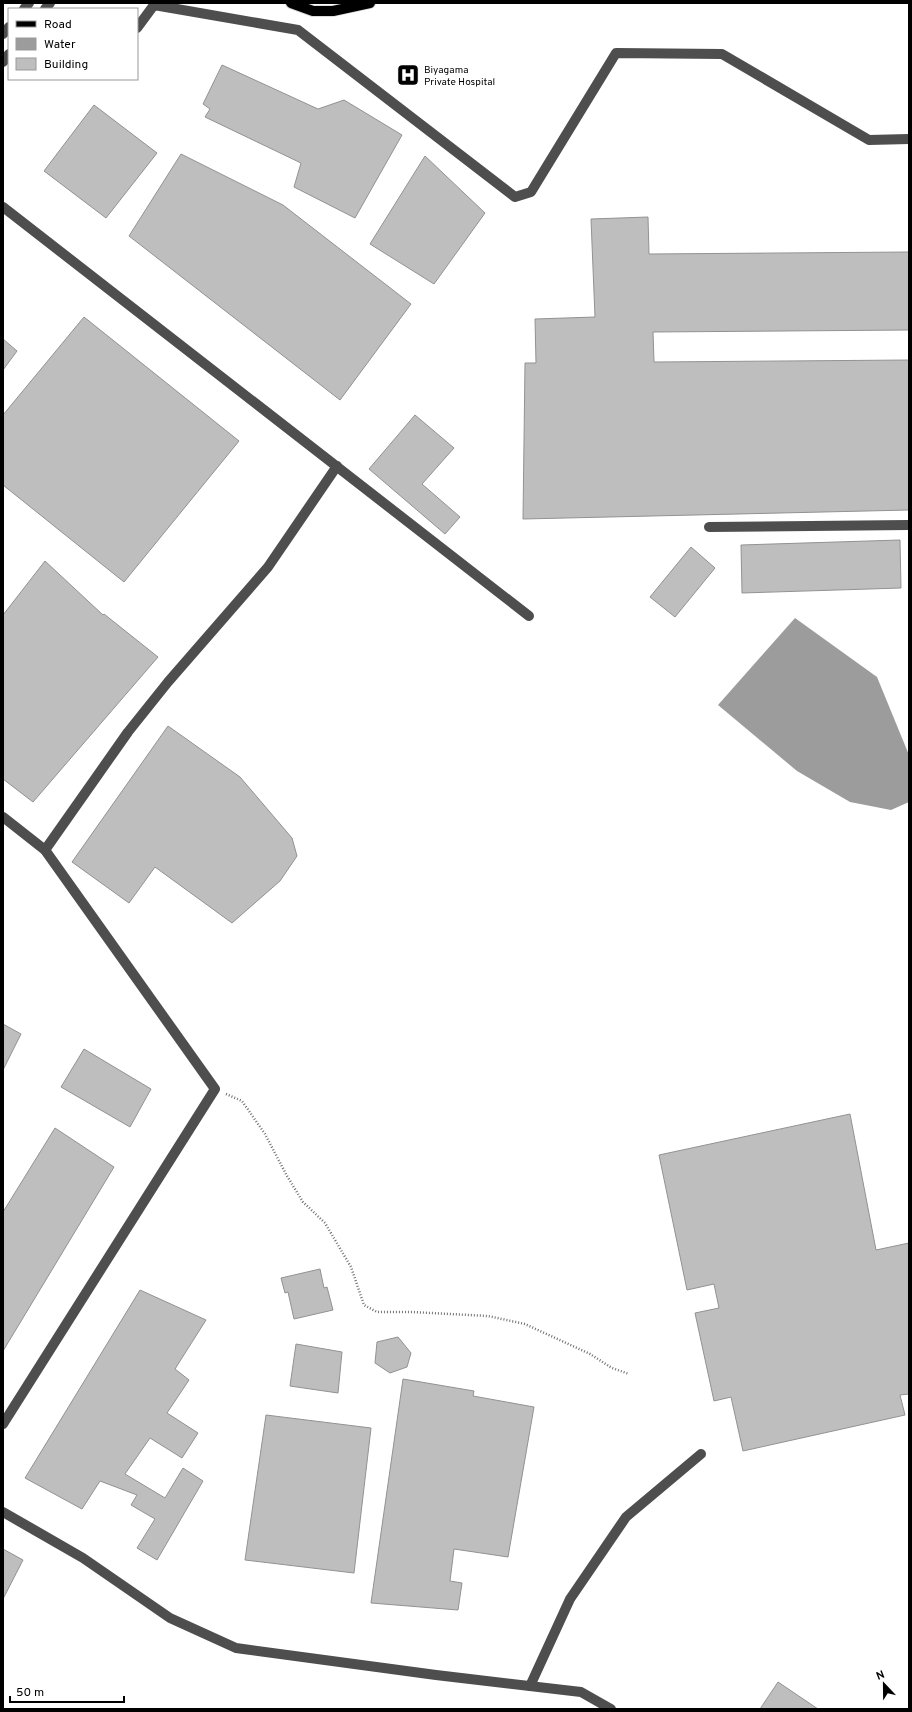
<svg xmlns="http://www.w3.org/2000/svg" width="912" height="1712" viewBox="0 0 912 1712" font-family="Overpass,sans-serif">
  <style>
    .water { fill: #9c9c9c }
    .building { fill: #bebebe; stroke: #929292 }
    .lines { fill: none; stroke-linecap: round; stroke-linejoin: round }
    .major-casing { stroke: #dbdbdb; stroke-width: 12 }
    .path { stroke: #707070; stroke-width: 2.5; stroke-dasharray: 1 2; stroke-linecap: butt }
    .minor { stroke: #4e4e4e; stroke-width: 10 }
    .major { stroke: #000; stroke-width: 10 }
    .labels { text-anchor: middle; stroke-width: 3; stroke-linejoin: round; paint-order: stroke }
    .poi-label { font-size: 10px; fill: #000; stroke: #fff; text-anchor: start }
  </style>
  <rect width="100%" height="100%" fill="#fff"/>
  <!-- water -->
  <path class="water" d="M795,618L877,677L909,755V802L891,810L850,802L797,771L718,705Z"/>
  <!-- building -->
  <g class="building">
    <path d="M222,65L318,109L344,100L402,135L355,218L294,187L301,163L205,117L210,109L203,104Z"/>
    <path d="M94,105L157,153L106,218L44,171Z"/>
    <path d="M181,154L283,205L411,304L340,400L129,236Z"/>
    <path d="M425,156L485,213L434,284L370,244Z"/>
    <path d="M648,217L649,254L909,252V330L653,332L654,362L909,360V510L523,519L525,363H536L535,319L595,317L591,219Z"/>
    <path d="M84,317L239,441L124,582L3,485V415Z"/>
    <path d="M3,339L17,351L3,370Z"/>
    <path d="M415,415L454,448L422,484L460,517L445,534L369,469Z"/>
    <path d="M900,540L901,588L742,593L741,545Z"/>
    <path d="M691,547L715,568L675,617L650,597Z"/>
    <path d="M45,561L103,615L104,614L158,657L33,802L3,779V615Z"/>
    <path d="M168,726L240,777L292,838L297,856L280,881L232,923L155,867L129,903L72,862Z"/>
    <path d="M3,1024L21,1034L3,1070Z"/>
    <path d="M84,1049L151,1089L130,1127L61,1087Z"/>
    <path d="M850,1114L876,1250L909,1243V1394L900,1395L905,1415L743,1451L731,1397L714,1401L695,1313L719,1308L714,1284L687,1290L659,1155Z"/>
    <path d="M55,1128L114,1167L3,1351V1212Z"/>
    <path d="M320,1269L324,1288L327,1287L333,1310L294,1319L288,1292L285,1293L281,1278Z"/>
    <path d="M140,1290L206,1320L175,1369L189,1380L167,1413L198,1433L182,1458L150,1438L125,1474L165,1498L183,1468L203,1481L157,1560L137,1548L155,1519L131,1505L137,1495L100,1481L82,1509L25,1478Z"/>
    <path d="M398,1337L411,1353L407,1367L390,1373L375,1363L377,1342Z"/>
    <path d="M296,1344L342,1352L338,1393L290,1386Z"/>
    <path d="M403,1379L474,1391L473,1396L534,1407L508,1557L454,1549L450,1581L462,1583L458,1610L371,1603Z"/>
    <path d="M266,1415L371,1428L354,1573L245,1560Z"/>
    <path d="M3,1549L23,1560L3,1599Z"/>
    <path d="M778,1682L818,1709H760Z"/>
  </g>
  <g class="lines">
    <!-- major casing -->
    <g class="major-casing">
      <path id="major" d="M291,3L313,11H333L370,3"/>
    </g>
    <!-- path -->
    <path class="path" d="M226,1094L242,1101L265,1134L287,1176L303,1202L325,1223L351,1267L364,1305L377,1312H412L488,1316L525,1324L590,1354L612,1368L629,1374"/>
    <!-- minor -->
    <g class="minor">
      <path d="M24,9L29,3"/>
      <path d="M45,9L50,3"/>
      <path d="M137,28L154,5L298,30L515,197L531,192L616,53L722,54L869,140L909,139"/>
      <path d="M3,34L9,27"/>
      <path d="M3,62L9,54"/>
      <path d="M3,207L529,616"/>
      <path d="M709,527L909,525"/>
      <path d="M3,817L45,850L215,1089L3,1424"/>
      <path d="M45,850L128,732L168,682L268,567L337,466"/>
      <path d="M3,1512L83,1558L170,1618L236,1648L436,1675L581,1692L611,1709"/>
      <path d="M530,1686L570,1599L626,1517L701,1454"/>
    </g>
    <!-- major -->
    <use href="#major" class="major"/>
  </g>
  <!-- icons -->
  <defs>
    <g id="hospital-square" transform="scale(1.15)"><rect x="-9" y="-9" width="18" height="18" rx="4" fill="#000" stroke="#fff"/><path d="M-5-5h3v3.5h4V-5h3V5h-3V1.5h-4V5h-3Z" fill="#fff"/></g>
  </defs>
  <g fill-rule="evenodd">
    <use href="#hospital-square" x="408" y="75"/>
  </g>
  <g class="labels">
    <!-- poi labels -->
    <g class="poi-label">
      <text x="424" y="73">Biyagama<tspan x="424" dy="12">Private Hospital</tspan></text>
    </g>
  </g>
  <!-- border -->
  <rect width="912" height="1712" fill="none" stroke="#000000" stroke-width="8"/>
  <!-- legend -->
  <rect x="8" y="8" width="130" height="72" fill="#ffffff" stroke="#999999"/>
  <rect x="16" y="21" width="20" height="6" fill="#000000" stroke="#999999"/>
  <text x="44" y="28" font-size="12" fill="#000000">Road</text>
  <rect x="16" y="38" width="20" height="12" fill="#9c9c9c" stroke="#999999"/>
  <text x="44" y="48" font-size="12" fill="#000000">Water</text>
  <rect x="16" y="58" width="20" height="12" fill="#bebebe" stroke="#999999"/>
  <text x="44" y="68" font-size="12" fill="#000000">Building</text>
  <!-- north arrow -->
  <g transform="translate(884 1684) rotate(338)" stroke="#ffffff" stroke-width="3" paint-order="stroke">
  <path d="M0-3L7 15L0 10L-7 15Z" fill="#000000"/>
  <text y="-6" font-size="11" font-weight="bold" text-anchor="middle" fill="#000000">N</text>
  </g>
  <!-- scale -->
  <path d="M10 1696v6h114v-6" fill="none" stroke="#000000" stroke-width="2"/>
  <text x="16" y="1696" font-size="12" fill="#000000" stroke="#ffffff" stroke-width="3" paint-order="stroke">50 m</text>
</svg>
